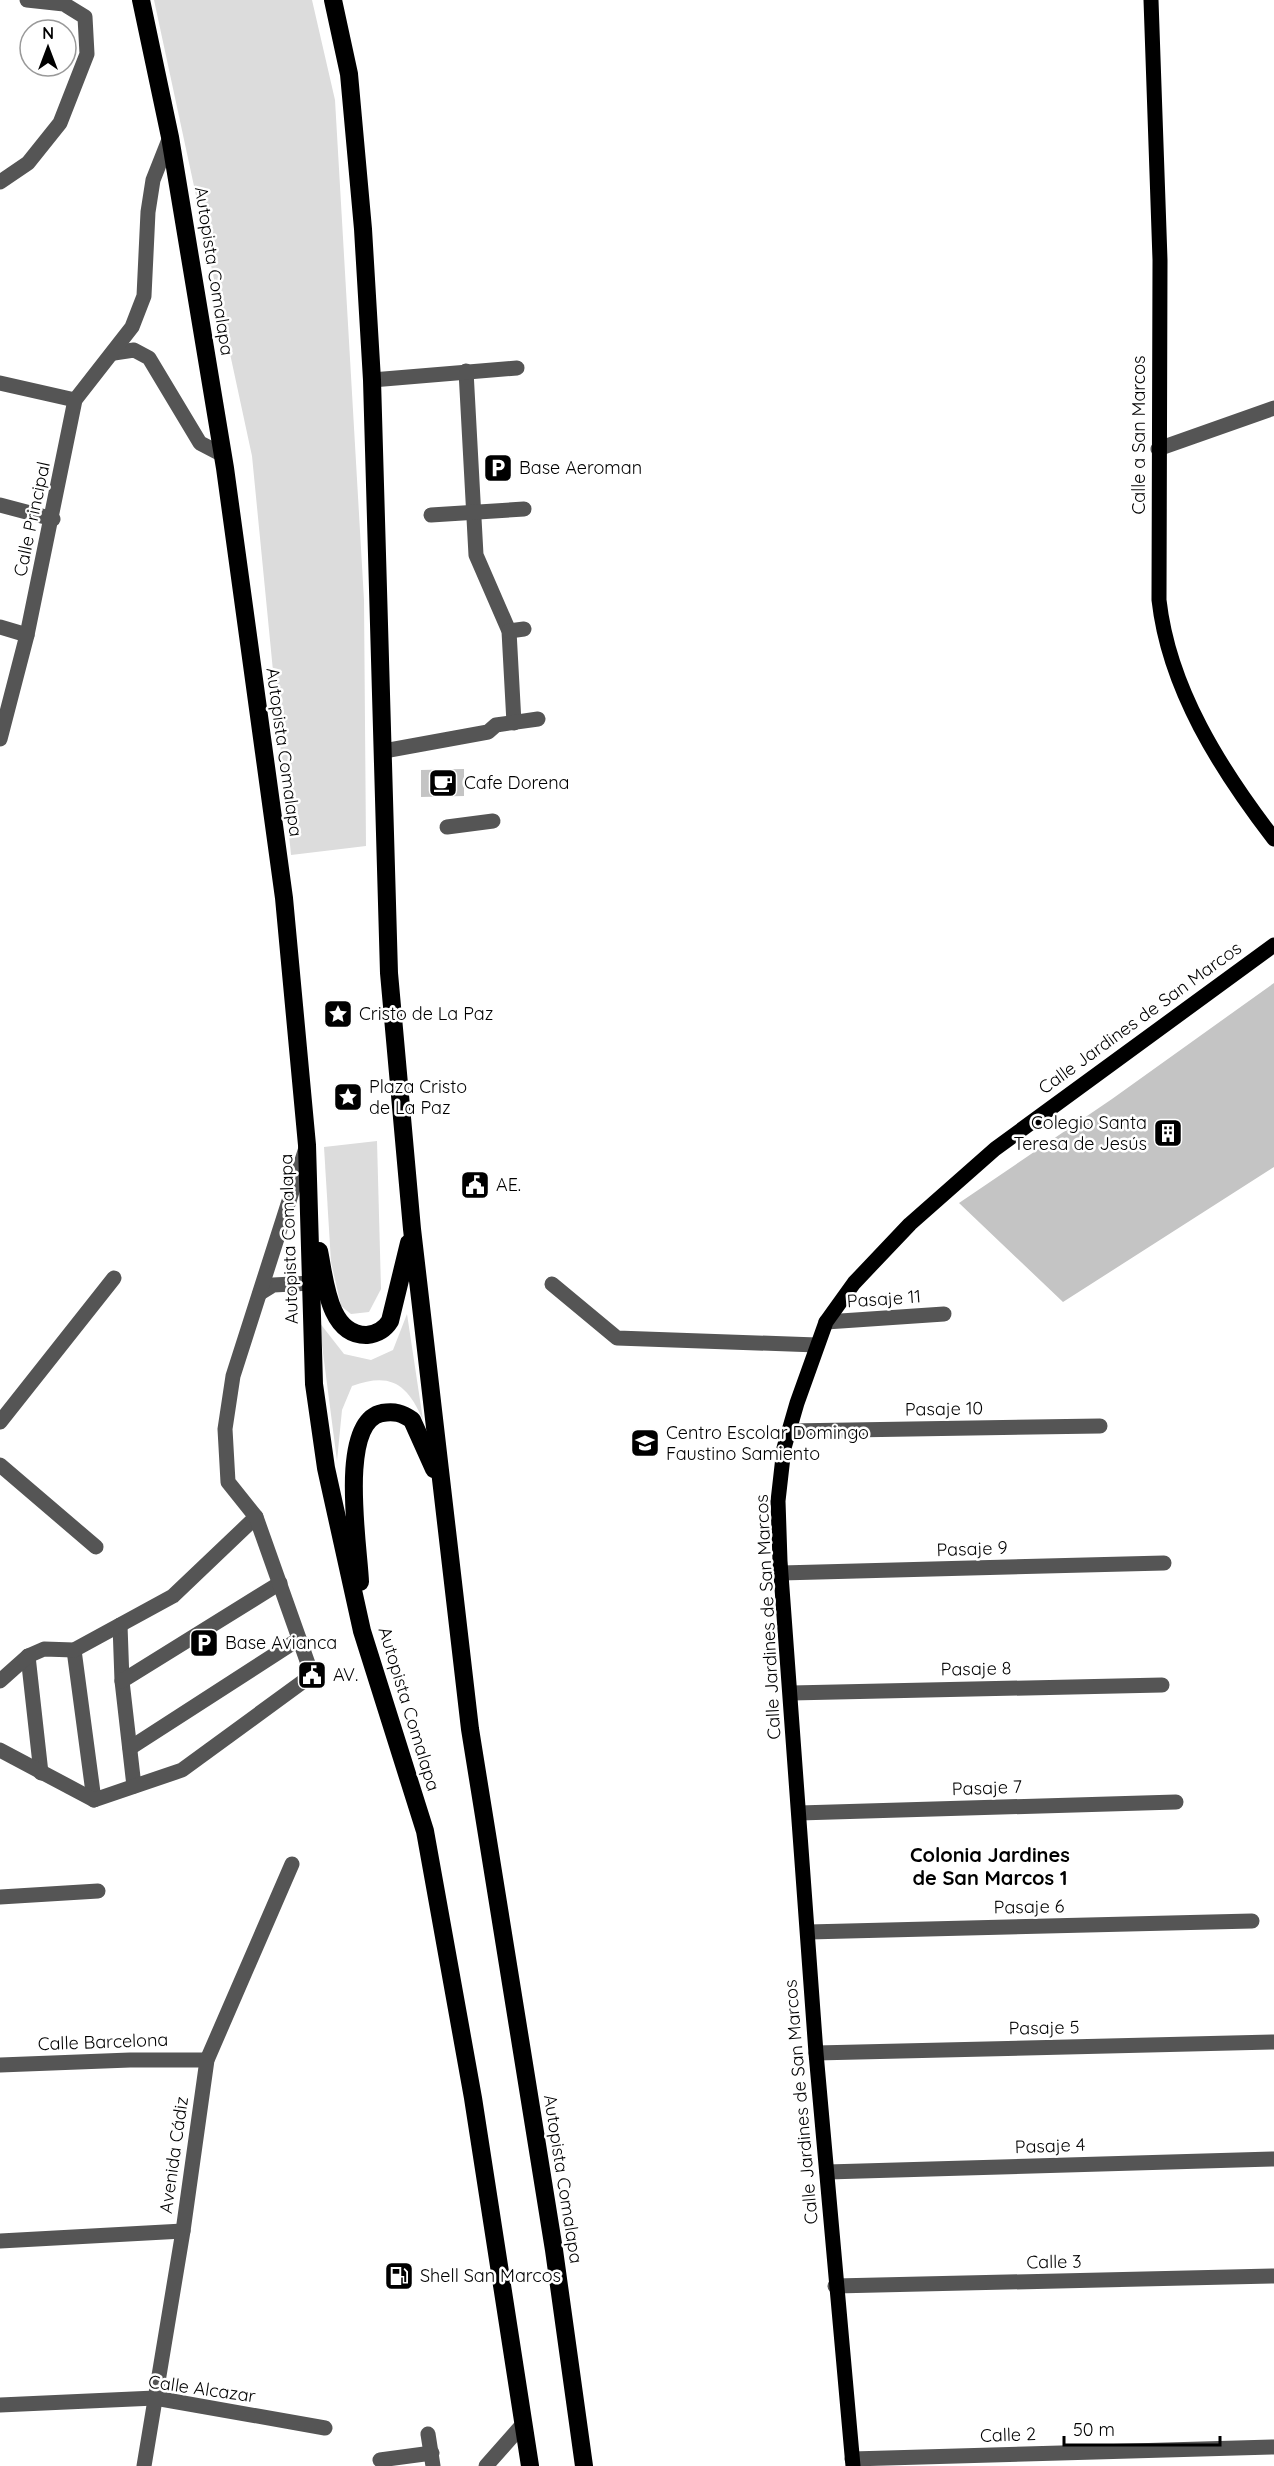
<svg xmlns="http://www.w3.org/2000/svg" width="1274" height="2466" viewBox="0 0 1274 2466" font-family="Quicksand,sans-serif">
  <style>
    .green { fill: #dcdcdc }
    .building { fill: #c4c4c4 }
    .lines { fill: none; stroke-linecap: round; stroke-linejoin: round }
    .minor { stroke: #555; stroke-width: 15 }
    .major { stroke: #000; stroke-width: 15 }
    .highway { stroke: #000; stroke-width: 18 }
    .labels { text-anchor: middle; stroke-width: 5; stroke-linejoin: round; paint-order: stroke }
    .street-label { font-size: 18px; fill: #000; stroke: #fff }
    .poi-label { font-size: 18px; fill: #000; stroke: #fff; text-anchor: start }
    .neighbourhood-label { font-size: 20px; font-weight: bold; fill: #000; stroke: #fff }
  </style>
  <rect width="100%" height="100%" fill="#fff"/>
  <!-- green -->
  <g class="green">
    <path d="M154,0H312L335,100L364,600L366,846L291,855L252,456Z"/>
    <path d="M377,1141L381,1289L369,1312L351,1314L341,1306L331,1262L324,1147Z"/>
    <path d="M407,1314L423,1420C407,1383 390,1372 352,1386L342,1410L337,1461L319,1322L344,1354L371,1360L393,1350Z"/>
  </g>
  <!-- building -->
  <g class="building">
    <path d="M464,769V796L421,797V770Z"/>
    <path d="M1274,983V1167L1063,1302L959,1203L1112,1099Z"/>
  </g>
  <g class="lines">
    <!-- minor -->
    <g class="minor">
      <path d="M0,182L28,163L60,123L87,54L85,17L64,4L27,0"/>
      <path d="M114,353L134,350L149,358L200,443L223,455"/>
      <path d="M466,371L476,555L509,631L514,723"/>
      <path d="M372,380L517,368"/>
      <path d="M0,383L75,400"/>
      <path d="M1158,449L1274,408"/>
      <path d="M0,505L53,519"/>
      <path d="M431,515L524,509"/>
      <path d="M0,627L27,635"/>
      <path d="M509,631L524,629"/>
      <path d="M0,739L27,635L75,400L132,327L144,296L148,212L153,180L170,137"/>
      <path d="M384,751L488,732L496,725L538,719"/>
      <path d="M447,827L493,821"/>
      <path d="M552,1284L617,1338L817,1345"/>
      <path d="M260,1293L273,1285L312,1283"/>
      <path d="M826,1322L944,1314"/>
      <path d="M0,1422L114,1278"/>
      <path d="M789,1431L1100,1426"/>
      <path d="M0,1465L96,1547"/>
      <path d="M781,1573L1164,1563"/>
      <path d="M120,1625L122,1681L134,1786"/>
      <path d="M74,1650L94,1800"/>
      <path d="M28,1656L41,1773"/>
      <path d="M0,1681L28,1656L44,1649L74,1650L173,1596L256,1517"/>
      <path d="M122,1681L280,1583"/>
      <path d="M791,1693L1162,1685"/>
      <path d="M130,1748L299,1639"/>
      <path d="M0,1750L94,1800L182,1770L312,1675L256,1517L228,1482L225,1429L233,1376L305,1151"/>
      <path d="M799,1813L1176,1802"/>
      <path d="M0,1897L98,1891"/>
      <path d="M808,1932L1252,1921"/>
      <path d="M816,2053L1274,2042"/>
      <path d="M0,2065L130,2060H207"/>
      <path d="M827,2172L1274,2159"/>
      <path d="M0,2241L183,2231"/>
      <path d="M835,2286L1274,2276"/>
      <path d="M0,2405L155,2398L325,2428"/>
      <path d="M428,2434L433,2466"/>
      <path d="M852,2459L1274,2447"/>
      <path d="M380,2460L432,2453"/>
      <path d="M144,2466L183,2231L207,2060L292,1864"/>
      <path d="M486,2466L524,2423"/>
    </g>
    <!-- major -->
    <g class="major">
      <path d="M1151,0L1160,260L1159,600C1169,689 1221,770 1274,839"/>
      <path d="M853,2466L816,2053L780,1561L778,1501L784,1448L797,1403L826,1322L854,1283L910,1224L995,1149L1274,945"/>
    </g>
    <!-- highway -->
    <g class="highway">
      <path d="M141,0L170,137L225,468L284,898L307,1145L314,1384L326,1468L362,1631L425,1831L473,2098L530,2466"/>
      <path d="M333,0L349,74L363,229L372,380L389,973L412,1229L470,1729L554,2250L584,2466"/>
      <path d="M319,1251C325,1279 328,1336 367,1335C377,1334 385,1329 390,1321L409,1243"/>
      <path d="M360,1582C359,1549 337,1422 382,1413C395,1411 402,1413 412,1420L434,1469"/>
    </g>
  </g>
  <!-- icons -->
  <defs>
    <g id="parking-square" transform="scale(1.5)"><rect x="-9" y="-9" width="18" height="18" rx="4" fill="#000" stroke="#fff"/><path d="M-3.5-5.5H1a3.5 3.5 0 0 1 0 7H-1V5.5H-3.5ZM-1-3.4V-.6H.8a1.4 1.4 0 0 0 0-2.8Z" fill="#fff"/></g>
    <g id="cafe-square" transform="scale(1.5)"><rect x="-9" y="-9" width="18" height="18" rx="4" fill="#000" stroke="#fff"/><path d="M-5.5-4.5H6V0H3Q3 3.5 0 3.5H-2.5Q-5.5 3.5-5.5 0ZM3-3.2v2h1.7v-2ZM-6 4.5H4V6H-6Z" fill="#fff"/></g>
    <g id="sight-square" transform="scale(1.5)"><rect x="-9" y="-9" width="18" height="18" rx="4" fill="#000" stroke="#fff"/><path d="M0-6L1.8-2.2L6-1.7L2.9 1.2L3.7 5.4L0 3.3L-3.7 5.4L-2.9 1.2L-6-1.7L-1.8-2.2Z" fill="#fff"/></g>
    <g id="building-square" transform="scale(1.5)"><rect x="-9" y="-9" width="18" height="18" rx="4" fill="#000" stroke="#fff"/><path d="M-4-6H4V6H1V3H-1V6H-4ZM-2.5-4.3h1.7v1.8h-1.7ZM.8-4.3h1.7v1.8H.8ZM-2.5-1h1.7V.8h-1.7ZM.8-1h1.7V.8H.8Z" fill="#fff"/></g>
    <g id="civic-square" transform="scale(1.5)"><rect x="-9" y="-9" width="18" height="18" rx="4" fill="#000" stroke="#fff"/><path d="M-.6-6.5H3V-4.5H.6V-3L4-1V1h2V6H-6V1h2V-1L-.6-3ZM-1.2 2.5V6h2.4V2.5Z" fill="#fff"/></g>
    <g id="school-square" transform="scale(1.5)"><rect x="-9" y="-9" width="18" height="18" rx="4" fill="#000" stroke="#fff"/><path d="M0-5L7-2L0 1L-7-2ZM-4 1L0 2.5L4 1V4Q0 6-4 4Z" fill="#fff"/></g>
    <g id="fuel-square" transform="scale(1.5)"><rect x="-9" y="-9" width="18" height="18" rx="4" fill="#000" stroke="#fff"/><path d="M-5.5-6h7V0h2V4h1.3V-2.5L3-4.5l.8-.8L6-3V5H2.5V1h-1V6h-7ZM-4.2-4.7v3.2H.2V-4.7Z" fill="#fff"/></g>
  </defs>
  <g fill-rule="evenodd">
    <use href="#parking-square" x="498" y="468"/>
    <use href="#cafe-square" x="443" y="783"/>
    <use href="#sight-square" x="338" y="1014"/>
    <use href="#sight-square" x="348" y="1097"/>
    <use href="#building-square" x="1168" y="1133"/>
    <use href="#civic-square" x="475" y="1185"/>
    <use href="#school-square" x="645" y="1443"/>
    <use href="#parking-square" x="204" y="1643"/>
    <use href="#civic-square" x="312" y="1675"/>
    <use href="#fuel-square" x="399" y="2276"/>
  </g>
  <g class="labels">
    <!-- street labels -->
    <g class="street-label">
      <text transform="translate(214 271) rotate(81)" y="6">Autopista Comalapa</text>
      <text transform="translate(1139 435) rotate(-90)" y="6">Calle a San Marcos</text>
      <text transform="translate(32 519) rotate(-78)" y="6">Calle Principal</text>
      <text transform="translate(284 752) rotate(82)" y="6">Autopista Comalapa</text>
      <text transform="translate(1140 1018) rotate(-36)" y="6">Calle Jardines de San Marcos</text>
      <text transform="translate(289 1239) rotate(-92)" y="6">Autopista Comalapa</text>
      <text transform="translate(884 1299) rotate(-4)" y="6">Pasaje 11</text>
      <text transform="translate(944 1409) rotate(-1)" y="6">Pasaje 10</text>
      <text transform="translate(972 1549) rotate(-2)" y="6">Pasaje 9</text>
      <text transform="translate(768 1617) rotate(-93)" y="6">Calle Jardines de San Marcos</text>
      <text transform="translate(976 1669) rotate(-1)" y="6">Pasaje 8</text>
      <text transform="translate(409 1709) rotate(73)" y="6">Autopista Comalapa</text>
      <text transform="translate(987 1788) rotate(-2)" y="6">Pasaje 7</text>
      <text transform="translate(1029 1907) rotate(-1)" y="6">Pasaje 6</text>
      <text transform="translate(1044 2028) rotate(-1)" y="6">Pasaje 5</text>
      <text transform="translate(103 2042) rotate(-2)" y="6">Calle Barcelona</text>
      <text transform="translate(801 2102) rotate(-95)" y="6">Calle Jardines de San Marcos</text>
      <text transform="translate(1050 2146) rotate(-2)" y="6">Pasaje 4</text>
      <text transform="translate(174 2155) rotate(-82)" y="6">Avenida Cádiz</text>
      <text transform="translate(563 2179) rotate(81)" y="6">Autopista Comalapa</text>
      <text transform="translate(1054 2262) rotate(-1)" y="6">Calle 3</text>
      <text transform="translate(202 2389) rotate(8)" y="6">Calle Alcazar</text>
      <text transform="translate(1008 2435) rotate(-2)" y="6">Calle 2</text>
    </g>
    <!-- poi labels -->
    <g class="poi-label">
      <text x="519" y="474">Base Aeroman</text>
      <text x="464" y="789">Cafe Dorena</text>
      <text x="359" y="1020">Cristo de La Paz</text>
      <text x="369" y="1093">Plaza Cristo<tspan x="369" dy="21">de La Paz</tspan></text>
      <text x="1147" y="1129" text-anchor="end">Colegio Santa<tspan x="1147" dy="21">Teresa de Jesús</tspan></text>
      <text x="496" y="1191">AE.</text>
      <text x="666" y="1439">Centro Escolar Domingo<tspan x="666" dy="21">Faustino Samiento</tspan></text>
      <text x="225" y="1649">Base Avianca</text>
      <text x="333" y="1681">AV.</text>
      <text x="420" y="2282">Shell San Marcos</text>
    </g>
    <!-- neighbourhood labels -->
    <g class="neighbourhood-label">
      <text x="990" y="1862">Colonia Jardines<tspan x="990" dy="23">de San Marcos 1</tspan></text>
    </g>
  </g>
  <!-- north arrow -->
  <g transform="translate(48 48)"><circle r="28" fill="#ffffff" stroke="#999999" stroke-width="1.5"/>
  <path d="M0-4.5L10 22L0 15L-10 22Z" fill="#000000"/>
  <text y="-9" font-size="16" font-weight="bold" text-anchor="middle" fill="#000000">N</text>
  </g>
  <!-- scale -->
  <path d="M1064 2436v9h156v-9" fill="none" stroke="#000000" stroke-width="3"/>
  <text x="1073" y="2436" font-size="18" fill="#000000" stroke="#ffffff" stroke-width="4.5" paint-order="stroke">50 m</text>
</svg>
